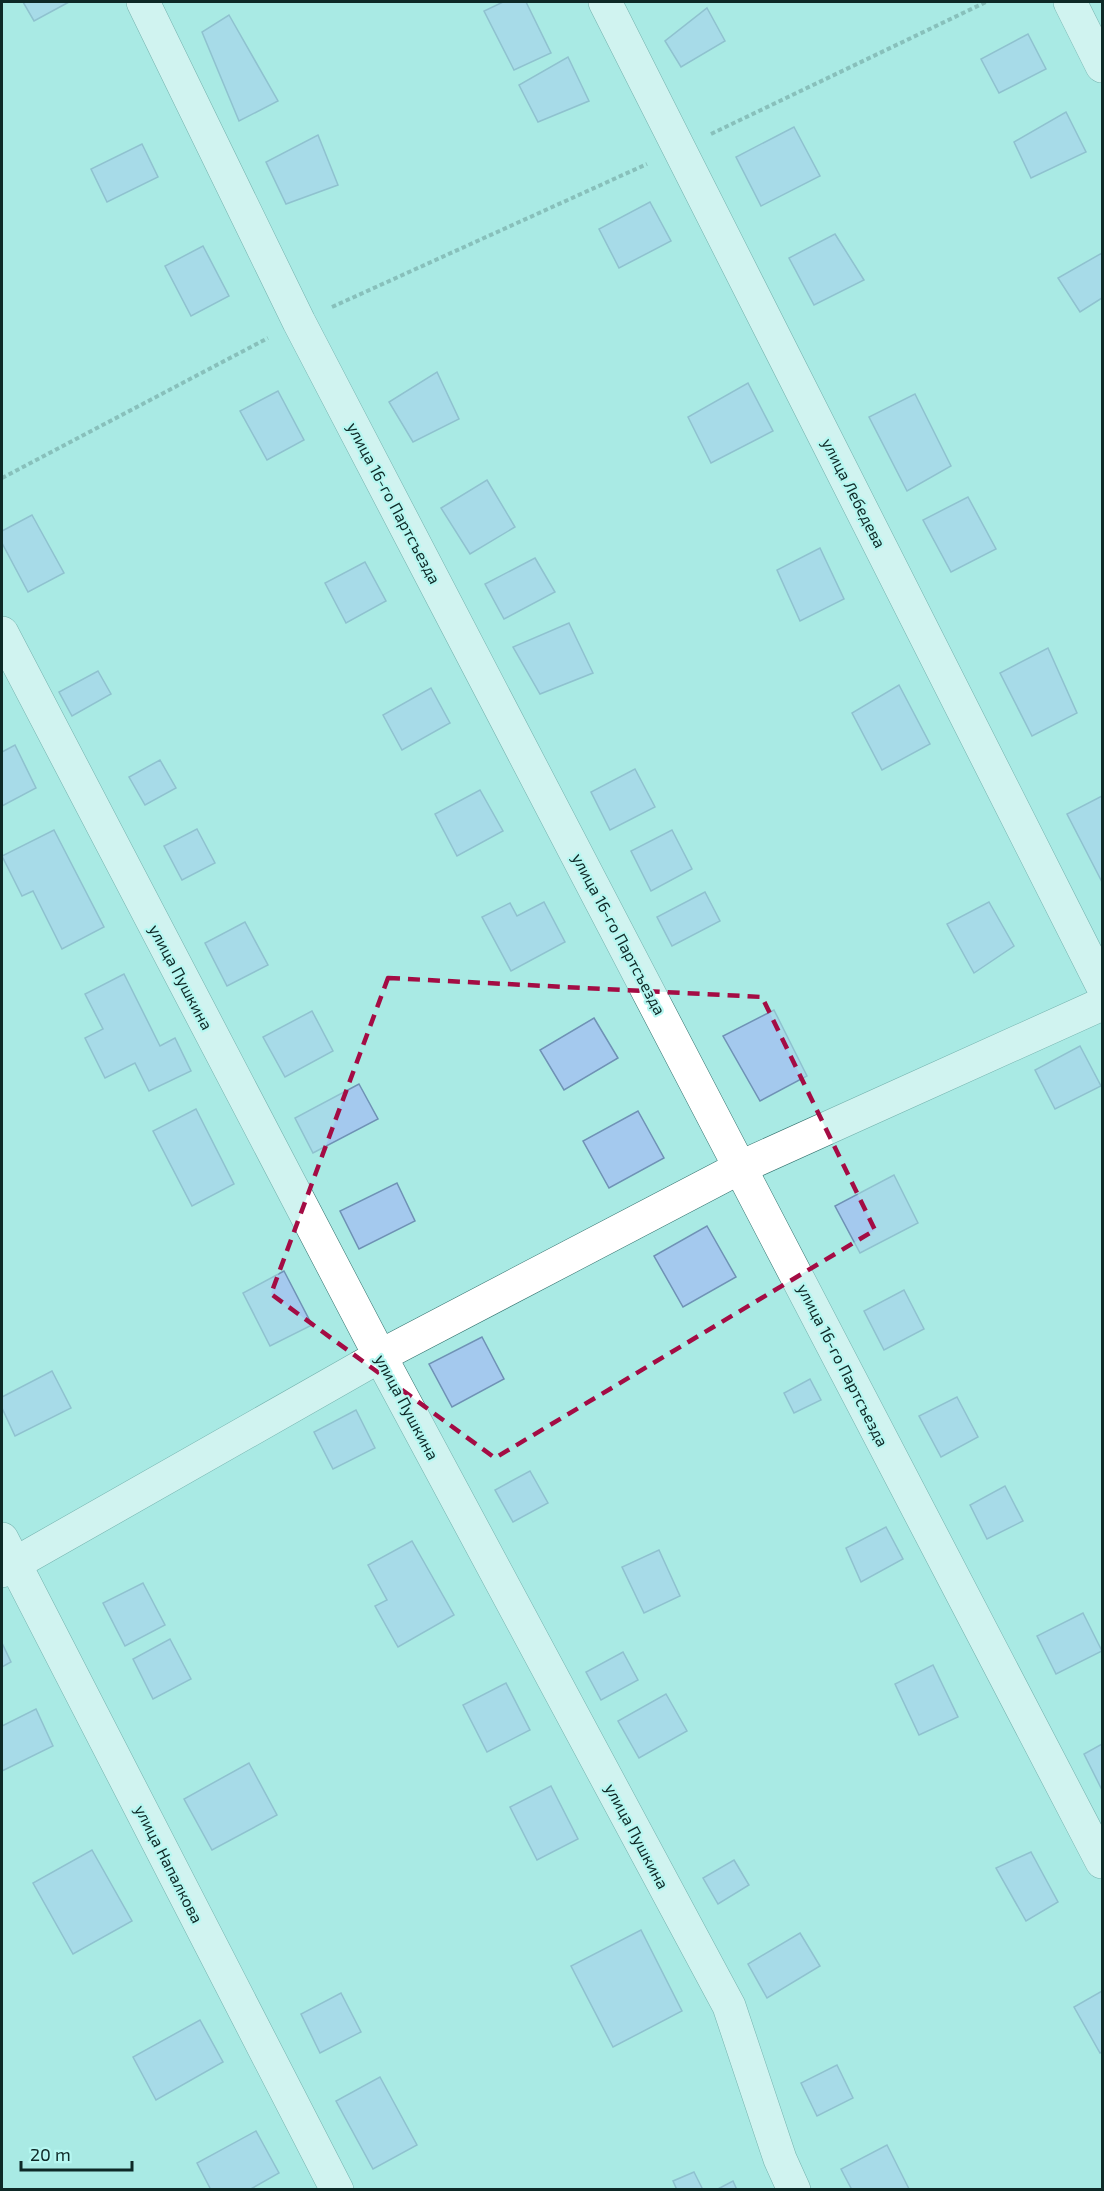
<svg xmlns="http://www.w3.org/2000/svg" width="1104" height="2191" viewBox="0 0 1104 2191" font-family="'Exo 2',sans-serif">
  <style>
    .building { fill: #a4c9ee; stroke: #6f92b5; stroke-width: 1.5 }
    .lines { fill: none; stroke-linecap: round; stroke-linejoin: round }
    .minor-casing { stroke: #33726e; stroke-width: 34 }
    .path { stroke: #608f8a; stroke-width: 4; stroke-dasharray: 4.5 3; stroke-linecap: butt }
    .minor { stroke: #fff; stroke-width: 33 }
    .marked { fill: none; stroke: #a40c44; stroke-width: 4.5; stroke-dasharray: 12 8; stroke-linejoin: round }
    .labels { text-anchor: middle; stroke-width: 4.5; stroke-linejoin: round; paint-order: stroke }
    .street-label { font-size: 16px; fill: #0e2927; stroke: #b6f7f1 }
  </style>
  <rect width="100%" height="100%" fill="#a9eae4"/>
  <!-- building -->
  <g class="building">
    <path d="M23,2H69L34,21Z"/>
    <path d="M503,2H526L551,53L514,70L484,11Z"/>
    <path d="M707,8L725,41L681,67L665,41Z"/>
    <path d="M229,15L278,101L239,121L202,32Z"/>
    <path d="M1028,34L1046,69L999,93L981,59Z"/>
    <path d="M568,57L589,101L538,122L519,85Z"/>
    <path d="M1066,112L1086,152L1031,178L1014,142Z"/>
    <path d="M794,127L820,176L761,206L736,157Z"/>
    <path d="M318,135L338,185L286,204L266,162Z"/>
    <path d="M142,144L158,177L107,202L91,169Z"/>
    <path d="M650,202L671,241L619,268L599,229Z"/>
    <path d="M835,234L864,280L814,305L789,258Z"/>
    <path d="M203,246L229,296L191,316L165,266Z"/>
    <path d="M1102,253V298L1080,312L1058,278Z"/>
    <path d="M437,372L459,419L413,442L389,402Z"/>
    <path d="M748,383L773,431L711,463L688,417Z"/>
    <path d="M278,391L304,440L267,460L240,411Z"/>
    <path d="M915,394L951,466L907,491L869,417Z"/>
    <path d="M487,480L515,527L470,554L441,508Z"/>
    <path d="M968,497L996,549L951,572L923,520Z"/>
    <path d="M32,515L64,573L28,592L2,543V531Z"/>
    <path d="M820,548L844,599L800,621L777,570Z"/>
    <path d="M535,558L555,592L504,619L485,584Z"/>
    <path d="M365,562L386,601L346,623L325,583Z"/>
    <path d="M569,623L593,673L540,694L513,647Z"/>
    <path d="M1048,648L1077,713L1032,736L1000,673Z"/>
    <path d="M98,671L111,694L72,716L59,692Z"/>
    <path d="M899,685L930,744L882,770L852,713Z"/>
    <path d="M431,688L450,723L402,750L383,715Z"/>
    <path d="M15,745L36,788L2,806V752Z"/>
    <path d="M160,760L176,788L145,805L129,777Z"/>
    <path d="M635,769L655,807L610,830L591,792Z"/>
    <path d="M480,790L503,831L457,856L435,814Z"/>
    <path d="M1102,796V882L1067,814Z"/>
    <path d="M197,829L215,863L182,880L164,846Z"/>
    <path d="M54,830L104,927L62,949L33,891L22,896L2,856Z"/>
    <path d="M672,830L692,869L651,891L631,851Z"/>
    <path d="M705,892L720,921L672,946L657,917Z"/>
    <path d="M544,902L565,942L511,971L482,917L510,903L517,916Z"/>
    <path d="M989,902L1014,946L974,973L947,924Z"/>
    <path d="M245,922L268,965L227,986L205,943Z"/>
    <path d="M124,974L160,1046L175,1038L191,1071L149,1091L135,1063L105,1078L85,1038L103,1029L85,994Z"/>
    <path d="M774,1010L807,1076L760,1101L723,1036Z"/>
    <path d="M312,1011L333,1051L285,1077L263,1037Z"/>
    <path d="M594,1018L618,1058L564,1090L540,1050Z"/>
    <path d="M1080,1046L1101,1086L1055,1109L1035,1070Z"/>
    <path d="M359,1084L378,1119L313,1153L295,1118Z"/>
    <path d="M196,1109L234,1184L192,1206L153,1131Z"/>
    <path d="M638,1111L664,1158L609,1188L583,1141Z"/>
    <path d="M894,1175L918,1223L860,1253L835,1206Z"/>
    <path d="M397,1183L415,1221L359,1249L340,1211Z"/>
    <path d="M707,1226L736,1277L683,1307L654,1256Z"/>
    <path d="M284,1271L312,1325L270,1346L243,1293Z"/>
    <path d="M904,1290L924,1329L884,1350L864,1311Z"/>
    <path d="M482,1337L504,1379L452,1407L429,1364Z"/>
    <path d="M52,1371L71,1408L15,1436L2,1408V1397Z"/>
    <path d="M810,1379L821,1400L794,1413L784,1393Z"/>
    <path d="M957,1397L978,1437L941,1457L919,1416Z"/>
    <path d="M356,1410L375,1448L333,1469L314,1432Z"/>
    <path d="M530,1471L548,1503L513,1522L495,1490Z"/>
    <path d="M1005,1486L1023,1521L987,1539L970,1505Z"/>
    <path d="M886,1527L903,1559L861,1582L846,1548Z"/>
    <path d="M412,1541L454,1615L398,1647L375,1606L387,1600L368,1565Z"/>
    <path d="M659,1550L680,1596L644,1613L622,1567Z"/>
    <path d="M143,1583L165,1625L125,1646L103,1603Z"/>
    <path d="M1083,1613L1102,1651L1056,1674L1037,1636Z"/>
    <path d="M170,1639L191,1679L153,1699L133,1659Z"/>
    <path d="M2,1643L11,1662L2,1667Z"/>
    <path d="M623,1652L638,1680L601,1700L586,1672Z"/>
    <path d="M933,1665L958,1717L919,1735L895,1684Z"/>
    <path d="M506,1683L530,1730L487,1752L463,1705Z"/>
    <path d="M666,1694L687,1731L639,1758L618,1721Z"/>
    <path d="M36,1709L53,1746L2,1771V1726Z"/>
    <path d="M1102,1744V1790L1084,1754Z"/>
    <path d="M249,1763L277,1815L212,1850L184,1799Z"/>
    <path d="M551,1786L578,1839L537,1860L510,1807Z"/>
    <path d="M92,1850L132,1921L73,1954L33,1883Z"/>
    <path d="M1031,1852L1058,1902L1026,1921L996,1868Z"/>
    <path d="M734,1860L749,1885L718,1904L703,1878Z"/>
    <path d="M641,1930L682,2011L613,2047L571,1966Z"/>
    <path d="M800,1933L820,1966L767,1998L748,1964Z"/>
    <path d="M1102,1991V2052L1100,2053L1074,2007Z"/>
    <path d="M341,1993L361,2032L320,2053L301,2014Z"/>
    <path d="M200,2020L223,2062L156,2100L133,2057Z"/>
    <path d="M837,2065L853,2098L817,2116L801,2083Z"/>
    <path d="M380,2077L417,2145L373,2169L336,2101Z"/>
    <path d="M256,2131L279,2173L249,2190H211L197,2163Z"/>
    <path d="M887,2145L909,2189L852,2190L841,2169Z"/>
    <path d="M694,2172L703,2190H677L673,2181Z"/>
    <path d="M733,2181L737,2190H716Z"/>
  </g>
  <g class="lines">
    <!-- minor casing -->
    <g class="minor-casing">
      <g id="minor">
        <path d="M143,2L299,322L1102,1862"/>
        <path d="M605,2L1102,985"/>
        <path d="M1070,2L1102,66"/>
        <path d="M2,633L380,1356L729,2006L780,2159L794,2190"/>
        <path d="M2,1539L337,2190"/>
        <path d="M2,1571L380,1356L741,1167L1102,1004"/>
      </g>
    </g>
    <!-- path -->
    <g class="path">
      <path d="M711,134L986,2"/>
      <path d="M332,307L647,164"/>
      <path d="M2,478L268,338"/>
    </g>
    <!-- minor -->
    <use href="#minor" class="minor"/>
  </g>
  <!-- marked area -->
  <path d="M0 0H1104V2191H0ZM388,978L762,997L875,1230L495,1458L271,1294Z" fill="#a9eae4" fill-opacity=".55" fill-rule="evenodd"/>
  <path class="marked" d="M388,978L762,997L875,1230L495,1458L271,1294Z"/>
  <g class="labels">
    <!-- street labels -->
    <g class="street-label">
      <text transform="translate(854 493) rotate(63)" y="6">улица Лебедева</text>
      <text transform="translate(394 503) rotate(62)" y="6">улица 16-го Партсъезда</text>
      <text transform="translate(619 934) rotate(62)" y="6">улица 16-го Партсъезда</text>
      <text transform="translate(181 977) rotate(62)" y="6">улица Пушкина</text>
      <text transform="translate(843 1365) rotate(63)" y="6">улица 16-го Партсъезда</text>
      <text transform="translate(407 1407) rotate(62)" y="6">улица Пушкина</text>
      <text transform="translate(637 1836) rotate(62)" y="6">улица Пушкина</text>
      <text transform="translate(169 1864) rotate(63)" y="6">улица Напалкова</text>
    </g>
  </g>
  <!-- border -->
  <rect width="1104" height="2191" fill="none" stroke="#0e2927" stroke-width="6"/>
  <!-- scale -->
  <path d="M21 2161v9h111v-9" fill="none" stroke="#0e2927" stroke-width="3"/>
  <text x="30" y="2161" font-size="18" fill="#0e2927" stroke="#b6f7f1" stroke-width="4.5" paint-order="stroke">20 m</text>
</svg>
